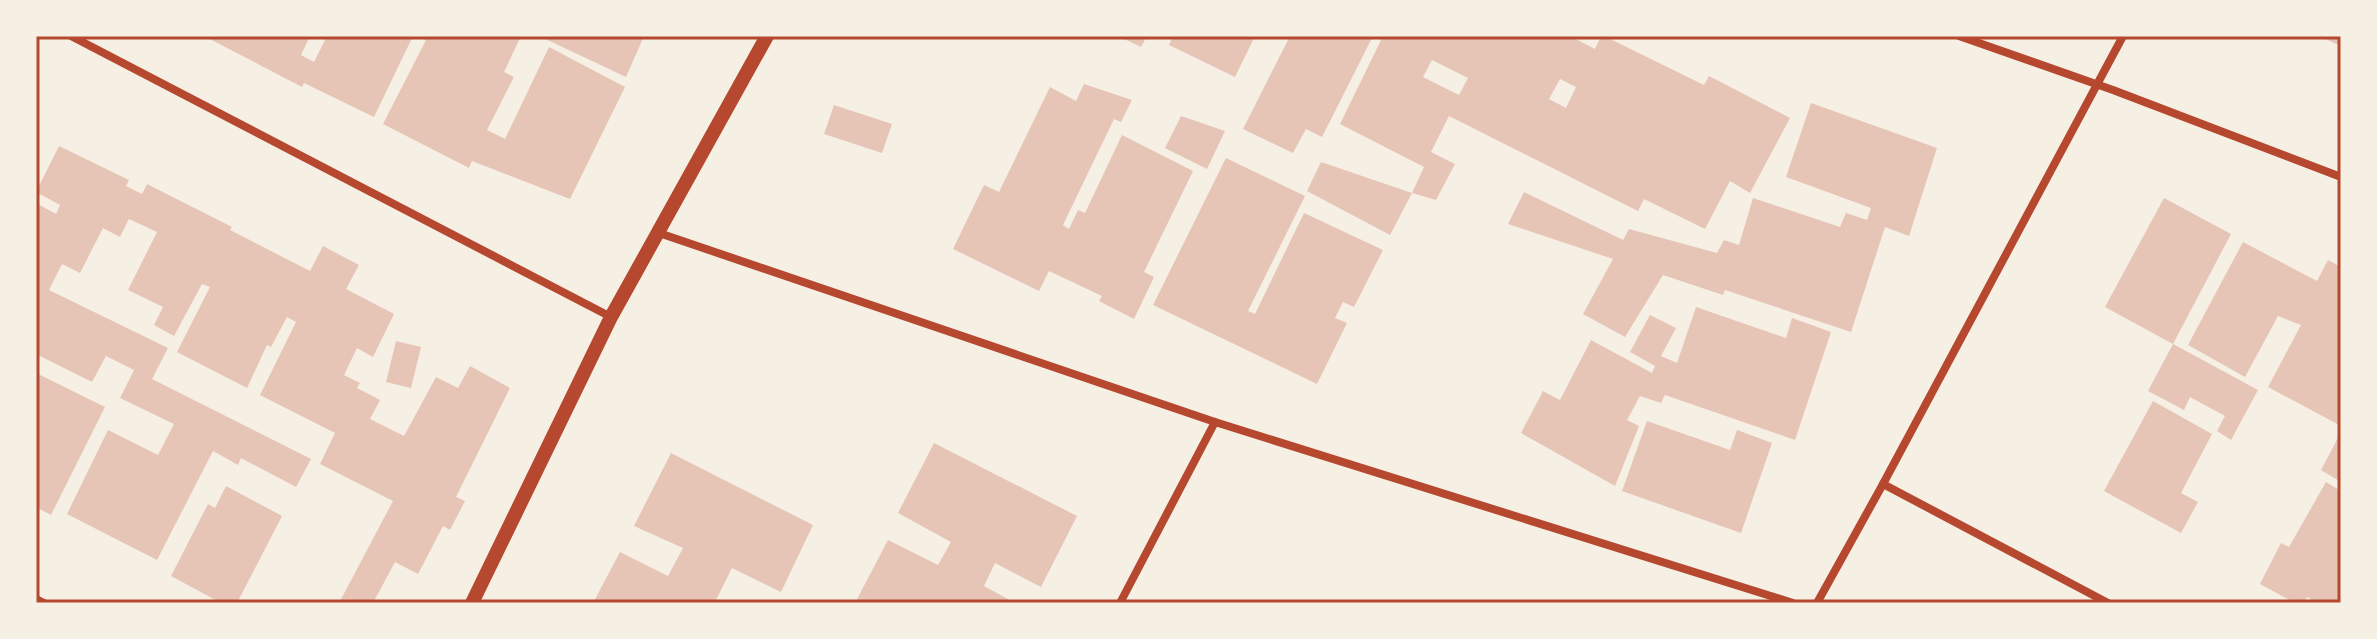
<svg xmlns="http://www.w3.org/2000/svg" width="2377" height="639" viewBox="0 0 2377 639" font-family="'IBM Plex Sans',sans-serif">
  <style>
    .building { fill: #e6c5b7; fill-rule: evenodd }
    .lines { fill: none; stroke-linecap: round; stroke-linejoin: round }
    .minor { stroke: #b5482f; stroke-width: 8 }
    .tertiary { stroke: #b5482f; stroke-width: 14 }
    .neatline { fill: none; stroke: #b5482f; stroke-width: 3 }
  </style>
  <rect width="100%" height="100%" fill="#f6efe4"/>
  <!-- building -->
  <g class="building">
    <path d="M204,36H310L301,55L314,62L327,36H413L374,117L304,83L302,87Z"/>
    <path d="M419,36H521L504,72L514,77L487,130L505,139L549,47L625,87L570,199L472,161L469,168L383,124L426,40Z"/>
    <path d="M539,36H644L626,77Z"/>
    <path d="M1118,36H1147L1141,47Z"/>
    <path d="M1173,36H1255L1235,77L1169,45Z"/>
    <path d="M1290,36H1373L1322,137L1306,129L1293,153L1243,129Z"/>
    <path d="M1383,36H1570L1595,49L1601,36H1604L1704,85L1709,76L1790,118L1750,193L1730,181L1705,229L1644,199L1638,211L1449,116L1431,152L1455,164L1436,200L1412,193L1424,167L1340,124ZM1432,60L1468,78L1459,95L1423,77ZM1560,79L1576,87L1566,108L1549,99Z"/>
    <path d="M2319,36H2341V46Z"/>
    <path d="M1084,84L1132,100L1121,122L1114,119L1063,225L1069,229L1078,210L1085,213L1122,135L1193,171L1144,272L1154,277L1134,319L1099,301L1102,296L1049,271L1039,291L953,249L984,185L999,192L1050,87L1076,101Z"/>
    <path d="M1811,103L1937,148L1909,236L1885,227L1851,332L1725,290L1723,295L1663,275L1625,337L1583,314L1613,259L1508,224L1524,192L1623,240L1629,229L1717,253L1724,240L1739,245L1753,198L1840,227L1846,213L1867,220L1871,208L1786,177Z"/>
    <path d="M834,105L892,124L882,153L824,134Z"/>
    <path d="M1181,116L1225,131L1207,169L1165,148Z"/>
    <path d="M59,146L129,180L126,186L142,194L147,184L232,227L230,230L310,271L323,246L359,265L346,289L394,314L373,357L357,348L344,375L360,383L357,388L380,400L370,419L404,436L436,377L458,388L470,366L510,388L456,497L465,501L450,530L443,526L418,574L395,562L373,603H339L393,501L320,464L335,433L260,395L296,322L287,317L271,347L267,345L247,388L177,352L210,287L202,284L174,336L154,325L163,307L128,290L157,232L129,219L120,237L103,228L80,273L62,264L49,290L168,348L152,379L311,459L296,487L241,458L238,465L213,451L157,560L67,514L108,430L158,455L174,424L120,398L134,370L106,356L92,382L36,354V203L56,214L60,205L36,192Z"/>
    <path d="M1226,158L1305,196L1248,311L1255,314L1304,213L1383,250L1354,307L1343,302L1335,318L1347,323L1317,384L1153,305Z"/>
    <path d="M1321,162L1412,193L1390,235L1307,191Z"/>
    <path d="M2164,198L2231,234L2173,344L2105,307Z"/>
    <path d="M2243,242L2317,281L2328,260L2341,267V426L2268,387L2301,325L2278,316L2245,377L2188,345Z"/>
    <path d="M1696,307L1786,338L1792,318L1831,332L1795,440L1665,395L1661,403L1640,396L1627,420L1639,426L1615,486L1521,433L1543,391L1560,400L1591,340L1652,373L1655,366L1630,352L1650,315L1676,328L1661,356L1677,363Z"/>
    <path d="M396,341L421,347L411,388L386,382Z"/>
    <path d="M2173,344L2258,390L2231,440L2217,431L2225,416L2190,397L2184,410L2148,391Z"/>
    <path d="M36,373L105,407L51,515L36,507Z"/>
    <path d="M2153,401L2212,434L2181,493L2198,502L2181,533L2104,491Z"/>
    <path d="M1647,421L1730,450L1737,430L1772,443L1741,533L1622,491Z"/>
    <path d="M2341,432V482L2321,470Z"/>
    <path d="M934,443L1077,516L1041,587L995,563L984,586L1015,603H855L888,540L938,565L951,542L898,513Z"/>
    <path d="M671,453L813,525L781,592L732,568L716,600L721,603H593L620,552L668,576L683,548L634,526Z"/>
    <path d="M2326,482L2341,491V603H2317L2307,597L2304,603H2295L2260,584L2281,543L2289,547Z"/>
    <path d="M226,486L282,516L237,603H221L171,576L208,504L215,508Z"/>
  </g>
  <g class="lines">
    <!-- minor -->
    <g class="minor">
      <path d="M71,36L611,317"/>
      <path d="M1959,36L2113,90L2341,177"/>
      <path d="M659,233L1215,422L1793,603"/>
      <path d="M1883,484L2108,603"/>
      <path d="M36,599L44,603"/>
      <path d="M1120,603L1215,422"/>
      <path d="M1817,603L1883,484L2123,36"/>
    </g>
    <!-- tertiary -->
    <path class="tertiary" d="M472,603L611,317L767,36"/>
  </g>
  <!-- border -->
  <rect width="2377" height="639" fill="none" stroke="#f6efe4" stroke-width="76"/>
  <rect x="38" y="38" width="2301" height="563" class="neatline"/>
</svg>
